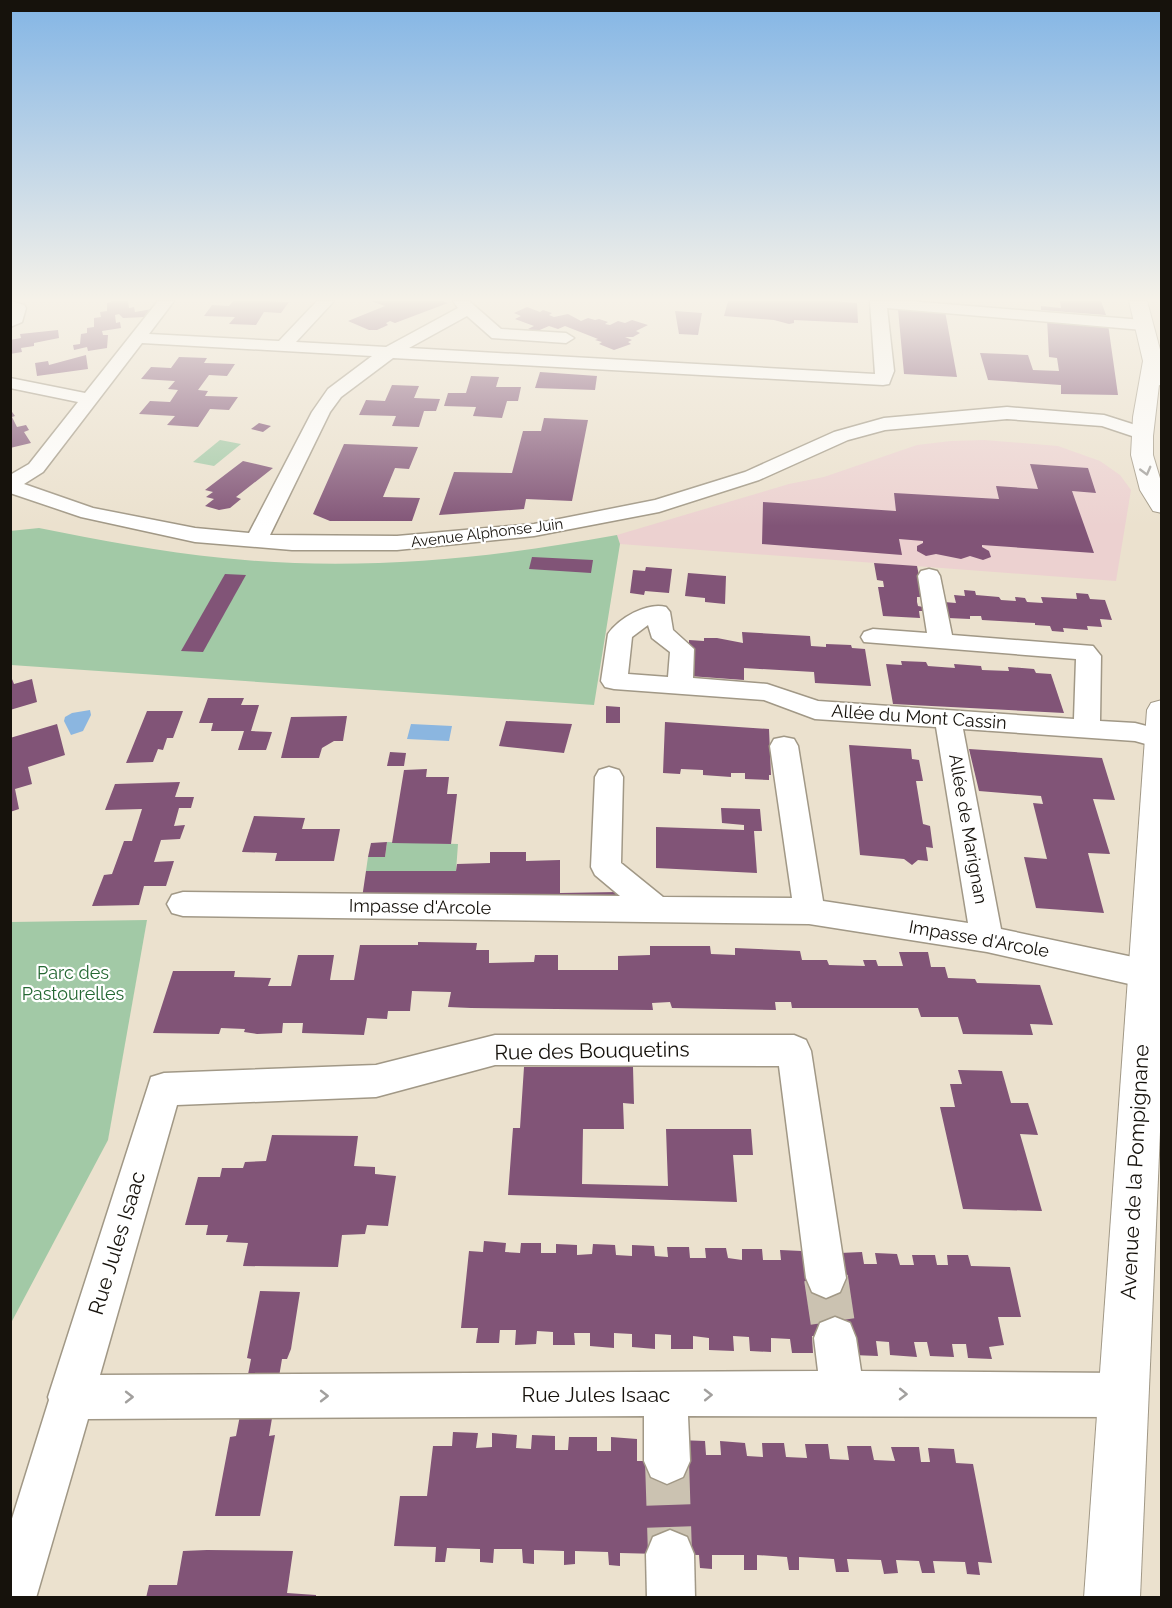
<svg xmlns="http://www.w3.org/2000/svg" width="1172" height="1608" viewBox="0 0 1172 1608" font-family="Raleway,sans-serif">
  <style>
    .education { fill: #ecd1d0 }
    .green { fill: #a2c9a6 }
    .water { fill: #8bb6e0 }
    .building { fill: #815477 }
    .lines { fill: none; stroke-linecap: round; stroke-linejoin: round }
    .minor-tunnel { stroke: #cbc2b1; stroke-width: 44; stroke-dasharray: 44 22; stroke-linecap: butt }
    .minor-casing { stroke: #a19886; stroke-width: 3 }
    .secondary-casing { stroke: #a19886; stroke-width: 2 }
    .minor { fill: #fff; fill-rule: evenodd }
    .secondary { fill: #fff; fill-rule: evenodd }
    .oneway { stroke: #a2a09e }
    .labels { text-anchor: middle; stroke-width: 4.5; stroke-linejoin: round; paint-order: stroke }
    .far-street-label { font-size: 15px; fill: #16120c; stroke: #fff }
    .street-label { font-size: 18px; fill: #16120c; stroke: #fff }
    .park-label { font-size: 18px; fill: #256833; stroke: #fff }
    .near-street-label { font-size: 21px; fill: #16120c; stroke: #fff }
  </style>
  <rect width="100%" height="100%" fill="#ebe1ce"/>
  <!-- education -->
  <path class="education" d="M984,440L1058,446L1100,461L1120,475L1131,490L1116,581L620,544L617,535L789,484L824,477L917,445L951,441Z"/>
  <!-- green -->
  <g class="green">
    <path d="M220,440L241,444L214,466L193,462Z"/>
    <path d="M39,528C100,540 161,552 223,558C355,572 488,559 617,535L620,544L594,705L11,665L10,531Z"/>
    <path d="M387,842L458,844L456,871H366L368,857H385Z"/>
    <path d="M147,920L108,1140L11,1323V922Z"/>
  </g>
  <!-- water -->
  <g class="water">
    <path d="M90,710L91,715L83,731L71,735L64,721L65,717L72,713Z"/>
    <path d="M411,724L452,726L449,741L407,739Z"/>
  </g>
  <!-- building -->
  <g class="building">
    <path d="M112,301H128L129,308L134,307L135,312L152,309L145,317L123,318L119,314L115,315L116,323L120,322L121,328L102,331L103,335H108L107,348L88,351L87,347L74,350L73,345L80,344L81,334L87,333V328L94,327V318L101,317L100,312L107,311V303Z"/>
    <path d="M233,301H260L289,302L281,313L264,312L256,325L229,324L235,317L204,316L212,305L229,306Z"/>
    <path d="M371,301H442L448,303L395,323L390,321L386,323L388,325L377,330H369L348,321L385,306Z"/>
    <path d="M728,301H833L857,303L858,323L794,320V323L789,324L774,320L724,316Z"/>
    <path d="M1060,301H1101L1106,315L1041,310V306L1061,308Z"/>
    <path d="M527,307L540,312L543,310L552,313L549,315L554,317L568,314L581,321L588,318L595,320L599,319L608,322L605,324L610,325L618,321L625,323L632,320L648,325L636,331L640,333L633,337H625L632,340L628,342L631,344L614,350L599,344L602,342L595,340L598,339L565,326L558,329L549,326L535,332L528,329L534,326L515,319L521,316L514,313Z"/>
    <path d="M898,309L945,311L957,377L904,374Z"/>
    <path d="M675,311L702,313L698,335L679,334Z"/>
    <path d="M1047,318L1108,324L1118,395L1061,394V385L988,380L980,353L1028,355L1033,370L1059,371L1057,358L1049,357Z"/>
    <path d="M58,330L59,338L34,343V346L21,348L22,352L10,354V340L21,338L20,334Z"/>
    <path d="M86,355L88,369L37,376L35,363L48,361L49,365Z"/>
    <path d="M179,357L207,358L204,363L235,364L227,376L209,375L198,390L208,391L205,396L238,397L229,410L210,409L198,427L167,425L175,416L139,414L150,401L170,402L178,390L168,389L175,381L141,379L151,367L171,368Z"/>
    <path d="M540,372L597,376L595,390L535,388Z"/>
    <path d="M471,376L499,377L496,387H521L518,401H507L502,418L473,416L476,407L444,406L448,393H466Z"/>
    <path d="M392,385L419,386L414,398L440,399L436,411H424L419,427L392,426L396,416L359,415L366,400L385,401Z"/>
    <path d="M10,409L15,416L12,417L17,427L26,425L29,430L24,432L31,443L10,448Z"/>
    <path d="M544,418L588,420L572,501L526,499L524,509L439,515L454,472L512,473L523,431H541Z"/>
    <path d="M259,423L271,426L263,432L251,429Z"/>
    <path d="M344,444L418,447L409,469L395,468L383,497L420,498L412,521H330L313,514Z"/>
    <path d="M243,461L273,468L236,497L241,499L230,508L219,510L205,506L214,499L206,497L213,492L205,490Z"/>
    <path d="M1030,464L1088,468L1096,493L1072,491L1094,553L982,545V547L989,551L991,557L983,560L970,556L961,559L936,554L926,556L917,551V546L923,543V541L899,539L902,555L762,544L763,502L896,511L894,493L999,499L996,486L1038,489Z"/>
    <path d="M532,557L593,560L591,573L529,569Z"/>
    <path d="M874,563L917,566L922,590L919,589L921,597H917V602L918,606L923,607L924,611H919L920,618L883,616L878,587H884L883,581L877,580Z"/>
    <path d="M646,567L672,569L669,593L645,591L644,595L630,593L633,570L645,571Z"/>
    <path d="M688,573L726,576L725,604L705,602V598L685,596Z"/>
    <path d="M225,574L246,575L203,652L181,651Z"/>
    <path d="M964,590L975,591L976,595L999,597L1001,600L1016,601L1015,597L1025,598L1027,602L1043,603L1041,597L1077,599L1076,593L1088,594L1090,599L1105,600L1112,620L1100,619L1102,627L1087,626L1088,630L1063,628L1064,632L1052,631L1050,626L1035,625V623L982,620L981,616H970V619L948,618L944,602L956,603L954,595L965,596Z"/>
    <path d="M742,632L810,636L811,646L826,647V644L851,645L852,648L865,649L871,686L815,683L814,672L744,668V680L689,676V640L704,641V638H717L743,643Z"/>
    <path d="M901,661L926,662L928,666L955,668L954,664L981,666L982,670L1009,671L1008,667L1034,669L1036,673L1051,674L1064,713L893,704L886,664L902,665Z"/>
    <path d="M10,674L14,684L32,679L37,702L10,710Z"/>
    <path d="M208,698H244L241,705H259L251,731L272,732L266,750H238L244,731H211L213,723H199Z"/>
    <path d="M606,706L620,707V723H606Z"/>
    <path d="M147,711H183L173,738H167L163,750L158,749L153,762L126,763Z"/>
    <path d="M347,716L343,741H334L322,748L319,758H281L291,717Z"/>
    <path d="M506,721L572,724L564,753L499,746Z"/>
    <path d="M665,722L769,729L771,775H769V780L745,779V773H731V777L703,775V770L681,769L680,774L663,773Z"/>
    <path d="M57,724L65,755L28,767L32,784L15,789L19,809L10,812V738Z"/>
    <path d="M849,745L911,749L912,759L919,760L923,781H916L923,824L930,826L933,848L926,847L928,861L918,860L912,865L904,859L860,855Z"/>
    <path d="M969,749L1102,758L1115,800L1093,799L1110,854L1088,853L1104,913L1036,908L1024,857L1047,859L1033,803L1043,804L1041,796L979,791Z"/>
    <path d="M390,752L406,753L404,766H387Z"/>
    <path d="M427,769L426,777H449L447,794H457L451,844L392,843L404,770Z"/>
    <path d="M180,782L175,797H194L191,808H179L174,826L185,825L180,839L161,840L154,862L174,861L166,886H144L139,905L92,906L104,875L112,874L124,841H132L142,809L105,810L115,784Z"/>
    <path d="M721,808L760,809L762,831H754L757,873L656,868V827L744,830V825L722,823Z"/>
    <path d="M254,816L305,818L302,829H340L334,861H275L277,853L242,852Z"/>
    <path d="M387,842L385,857H368L371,843Z"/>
    <path d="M490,852H526V861L560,860V893L617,892V905L362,898L366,871H456L457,864L490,863Z"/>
    <path d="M418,942L477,943L476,950H489V963L534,962L535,955H558V970H618V956L650,955V946H710L711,954L735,955V948L800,951L802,960H827L829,965L865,966L863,960H876L878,966H903L899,952H928L931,967H945L948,978L975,979L977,983L1040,985L1053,1025L1030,1024L1033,1035L963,1034L958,1017H921L918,1008H792L791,1002H775L776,1010L672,1008L670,1002L652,1003L653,1010L471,1008L448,1007L451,992L412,991L410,1011H388L387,1019L367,1018L364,1035L302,1033L303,1023H283L282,1033L257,1034L244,1032L245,1029L221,1028L219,1034L153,1033L173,971H235L234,977L271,978L268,986H291L298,955H334L330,980H354L360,945H418Z"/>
    <path d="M524,1067H633L634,1104L623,1103L624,1129H583L582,1184L668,1186L666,1129H751L753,1155H733L737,1202L508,1195L513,1128H520Z"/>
    <path d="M958,1070L1002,1071L1011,1103H1028L1038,1135L1020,1134L1042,1211L963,1209L940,1107H955L950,1084H962Z"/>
    <path d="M272,1135L358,1136L354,1166L375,1167V1174L396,1176L388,1226L367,1225L365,1234L342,1235L338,1267L243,1266L248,1243L226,1242L228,1235H206L208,1225H185L198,1177H220L222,1168H243L245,1162L266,1161Z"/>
    <path d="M484,1241L506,1243L505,1252L520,1253L521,1243H541V1253H556V1244L577,1245V1255L592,1254L593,1244L615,1245L616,1255L632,1256V1245L654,1246L655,1256L668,1257L667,1247H689L690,1258H706L705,1248H726L728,1258L742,1260V1249H762L763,1260H781L780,1250L802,1251L806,1277L826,1278L840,1253L862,1252L864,1264H877L875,1253L897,1254L900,1265H914L912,1255H935L937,1265H948L947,1255H968L971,1266L1010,1267L1021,1317H998L1004,1345L989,1347L992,1359L968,1358L966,1344H952L954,1357L930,1356L927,1342H914L917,1357L890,1355L889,1342L876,1341L878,1356L853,1355L851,1339L812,1336L813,1353H792L790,1339L771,1338V1352L750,1351L749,1337L733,1336L734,1351L709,1350V1338L693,1336V1349H671V1335L655,1334V1349L632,1347V1334L614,1333V1348L590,1346V1333H574L575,1345H553V1332L537,1331L536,1344L515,1345L516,1330H500L499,1343H476L478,1328H461L469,1251L483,1252Z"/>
    <path d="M260,1291L300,1292L291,1349L287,1359H282L269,1436L275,1435L260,1516H215L230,1437L236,1436L251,1359L247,1358Z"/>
    <path d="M453,1432L478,1433L476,1448L492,1447V1433L517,1435L516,1448L531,1449L532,1435L555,1436V1450H568L569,1437H597V1451H611V1437L637,1439V1461H667L678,1440L705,1441L706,1455H721L720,1441L745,1443L747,1456L763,1457L762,1443H784L786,1457L807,1458L805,1444H828L830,1459L849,1460L847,1446H871L874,1460L895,1461L891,1447H919L921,1462H930L928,1448L954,1449L956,1463L973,1464L992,1563L978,1562L980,1575L967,1574L965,1562L933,1561L935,1573H922L919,1561L896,1560L898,1573L884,1574L881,1560L847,1559L849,1572H836L834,1559L799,1557V1570H789L787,1557L757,1555V1570H744V1555H712V1569L700,1568L699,1555L620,1553V1566L609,1565L608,1552L575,1551V1564L564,1565V1551L534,1550V1564L523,1563L522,1549H494L493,1563L480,1562V1549L447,1548L445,1562H435L436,1547L394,1546L400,1496H427L433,1446H452Z"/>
    <path d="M207,1550L293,1551L287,1593L316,1595V1598H146L149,1585H177L183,1551Z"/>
  </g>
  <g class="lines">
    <!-- minor-tunnel -->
    <g class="minor-tunnel">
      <path d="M826,1278L835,1338"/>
      <path d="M667,1461L670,1554"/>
    </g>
    <!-- minor casing -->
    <g class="minor-casing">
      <g id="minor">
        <path d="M10,301L24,305L26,308L22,322L10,327Z"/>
        <path d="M158,301H174L149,334L279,341L317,301H334L296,342L386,347L458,308L453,301H469L501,329L566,333L574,338L566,343L492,338L467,316L409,348L875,374L870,301H908L1143,320L1151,325L1143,330L887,308L894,371L889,384L883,385L393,358L341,397L330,412L270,535L397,536L534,524L655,500L745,472L834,432L884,418L1007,407L1104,415L1148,429L1151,433L1148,437L1141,439L1102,426L1007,419L885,430L848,440L759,480L659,512L534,536L397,550H292L195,542L81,517L10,493V475L29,464L78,402L10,388V378L85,393ZM142,343L372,356L328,389L312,412L249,533L195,528L93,508L24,484L43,472Z"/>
        <path d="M929,569L937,571L940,576L952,635L1093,646L1101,656L1100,721L1135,723L1162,730L1160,748L1135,741L963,729L1001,929L1147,960L1159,964L1162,970L1159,984L1147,988L987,952L809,924L183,916L172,913L167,904L172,895L183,892L620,896L595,875L591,867L595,777L599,770L609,767L619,770L623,777L621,863L663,897L792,898L770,746L774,739L784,737L794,739L798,746L823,901L968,923L936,727L815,719L764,700L614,689L605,687L601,681L608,634C619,618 647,602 666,607L670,612L673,630L694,649L693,678L767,684L818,701L1074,719L1076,659L864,642L861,637L864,632L873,629L927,633L918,576L921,571ZM648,625L652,638L670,652L668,677L628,674L632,637Z"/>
        <path d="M495,1035H794L806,1040L811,1051L846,1278L840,1292L826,1298L812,1292L806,1278L779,1066L495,1065L376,1097L177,1105L100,1375L818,1371L814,1338L820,1323L835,1317L850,1323L856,1338L861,1371L1122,1373L1137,1380L1144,1395L1137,1410L1122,1417L688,1416L690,1461L683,1477L667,1484L651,1477L644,1461V1416L88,1419L36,1598H10V1525L49,1400L48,1397L151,1077L164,1073L376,1065Z"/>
        <path d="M670,1530L687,1537L694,1554L695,1598H647L646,1554L653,1537Z"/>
      </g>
    </g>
    <!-- secondary casing -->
    <g class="secondary-casing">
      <g id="secondary">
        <path d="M1129,301H1147L1162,357V386L1159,385L1153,436V455L1162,485V513L1153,511L1140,490L1131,455L1133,417L1143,361Z"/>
        <path d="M1162,700V1085L1140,1598H1084L1147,710L1151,703Z"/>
      </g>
    </g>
    <!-- minor -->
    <use href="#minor" class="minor"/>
    <!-- secondary -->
    <use href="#secondary" class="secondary"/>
  </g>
  <!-- one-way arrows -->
  <defs><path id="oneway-chevron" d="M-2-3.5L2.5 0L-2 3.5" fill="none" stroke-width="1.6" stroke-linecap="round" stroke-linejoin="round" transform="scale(1.5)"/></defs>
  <g class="oneway">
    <use href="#oneway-chevron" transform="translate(1146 471) rotate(75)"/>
    <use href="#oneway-chevron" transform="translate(903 1394) rotate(1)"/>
    <use href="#oneway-chevron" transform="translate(708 1395) rotate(-1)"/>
    <use href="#oneway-chevron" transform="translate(324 1396)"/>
    <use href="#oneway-chevron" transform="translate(129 1397)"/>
  </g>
  <!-- sky -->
  <linearGradient id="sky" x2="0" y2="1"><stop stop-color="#83b5e5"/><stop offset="0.57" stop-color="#f6f2e9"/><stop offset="1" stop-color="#f6f2e9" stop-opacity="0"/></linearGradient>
  <rect width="1172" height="526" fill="url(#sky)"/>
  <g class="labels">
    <!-- far-street labels -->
    <g class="far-street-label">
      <text transform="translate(487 533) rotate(-7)" y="5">Avenue Alphonse Juin</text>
    </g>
    <!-- street labels -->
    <g class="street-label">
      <text transform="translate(919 717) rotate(4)" y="6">Allée du Mont Cassin</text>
      <text transform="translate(968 829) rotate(80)" y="6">Allée de Marignan</text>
      <text transform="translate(420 907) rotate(1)" y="6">Impasse d'Arcole</text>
      <text transform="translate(979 939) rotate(10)" y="6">Impasse d'Arcole</text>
    </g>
    <!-- park labels -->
    <g class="park-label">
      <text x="73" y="979">Parc des<tspan x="73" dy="21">Pastourelles</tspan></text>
    </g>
    <!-- near-street labels -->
    <g class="near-street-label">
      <text transform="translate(592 1051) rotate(-1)" y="7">Rue des Bouquetins</text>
      <text transform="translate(1135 1172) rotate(-87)" y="7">Avenue de la Pompignane</text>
      <text transform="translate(117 1243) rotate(-73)" y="7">Rue Jules Isaac</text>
      <text x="596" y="1402">Rue Jules Isaac</text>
    </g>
  </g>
  <!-- border -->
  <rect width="1172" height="1608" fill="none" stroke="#16120c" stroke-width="24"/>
</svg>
